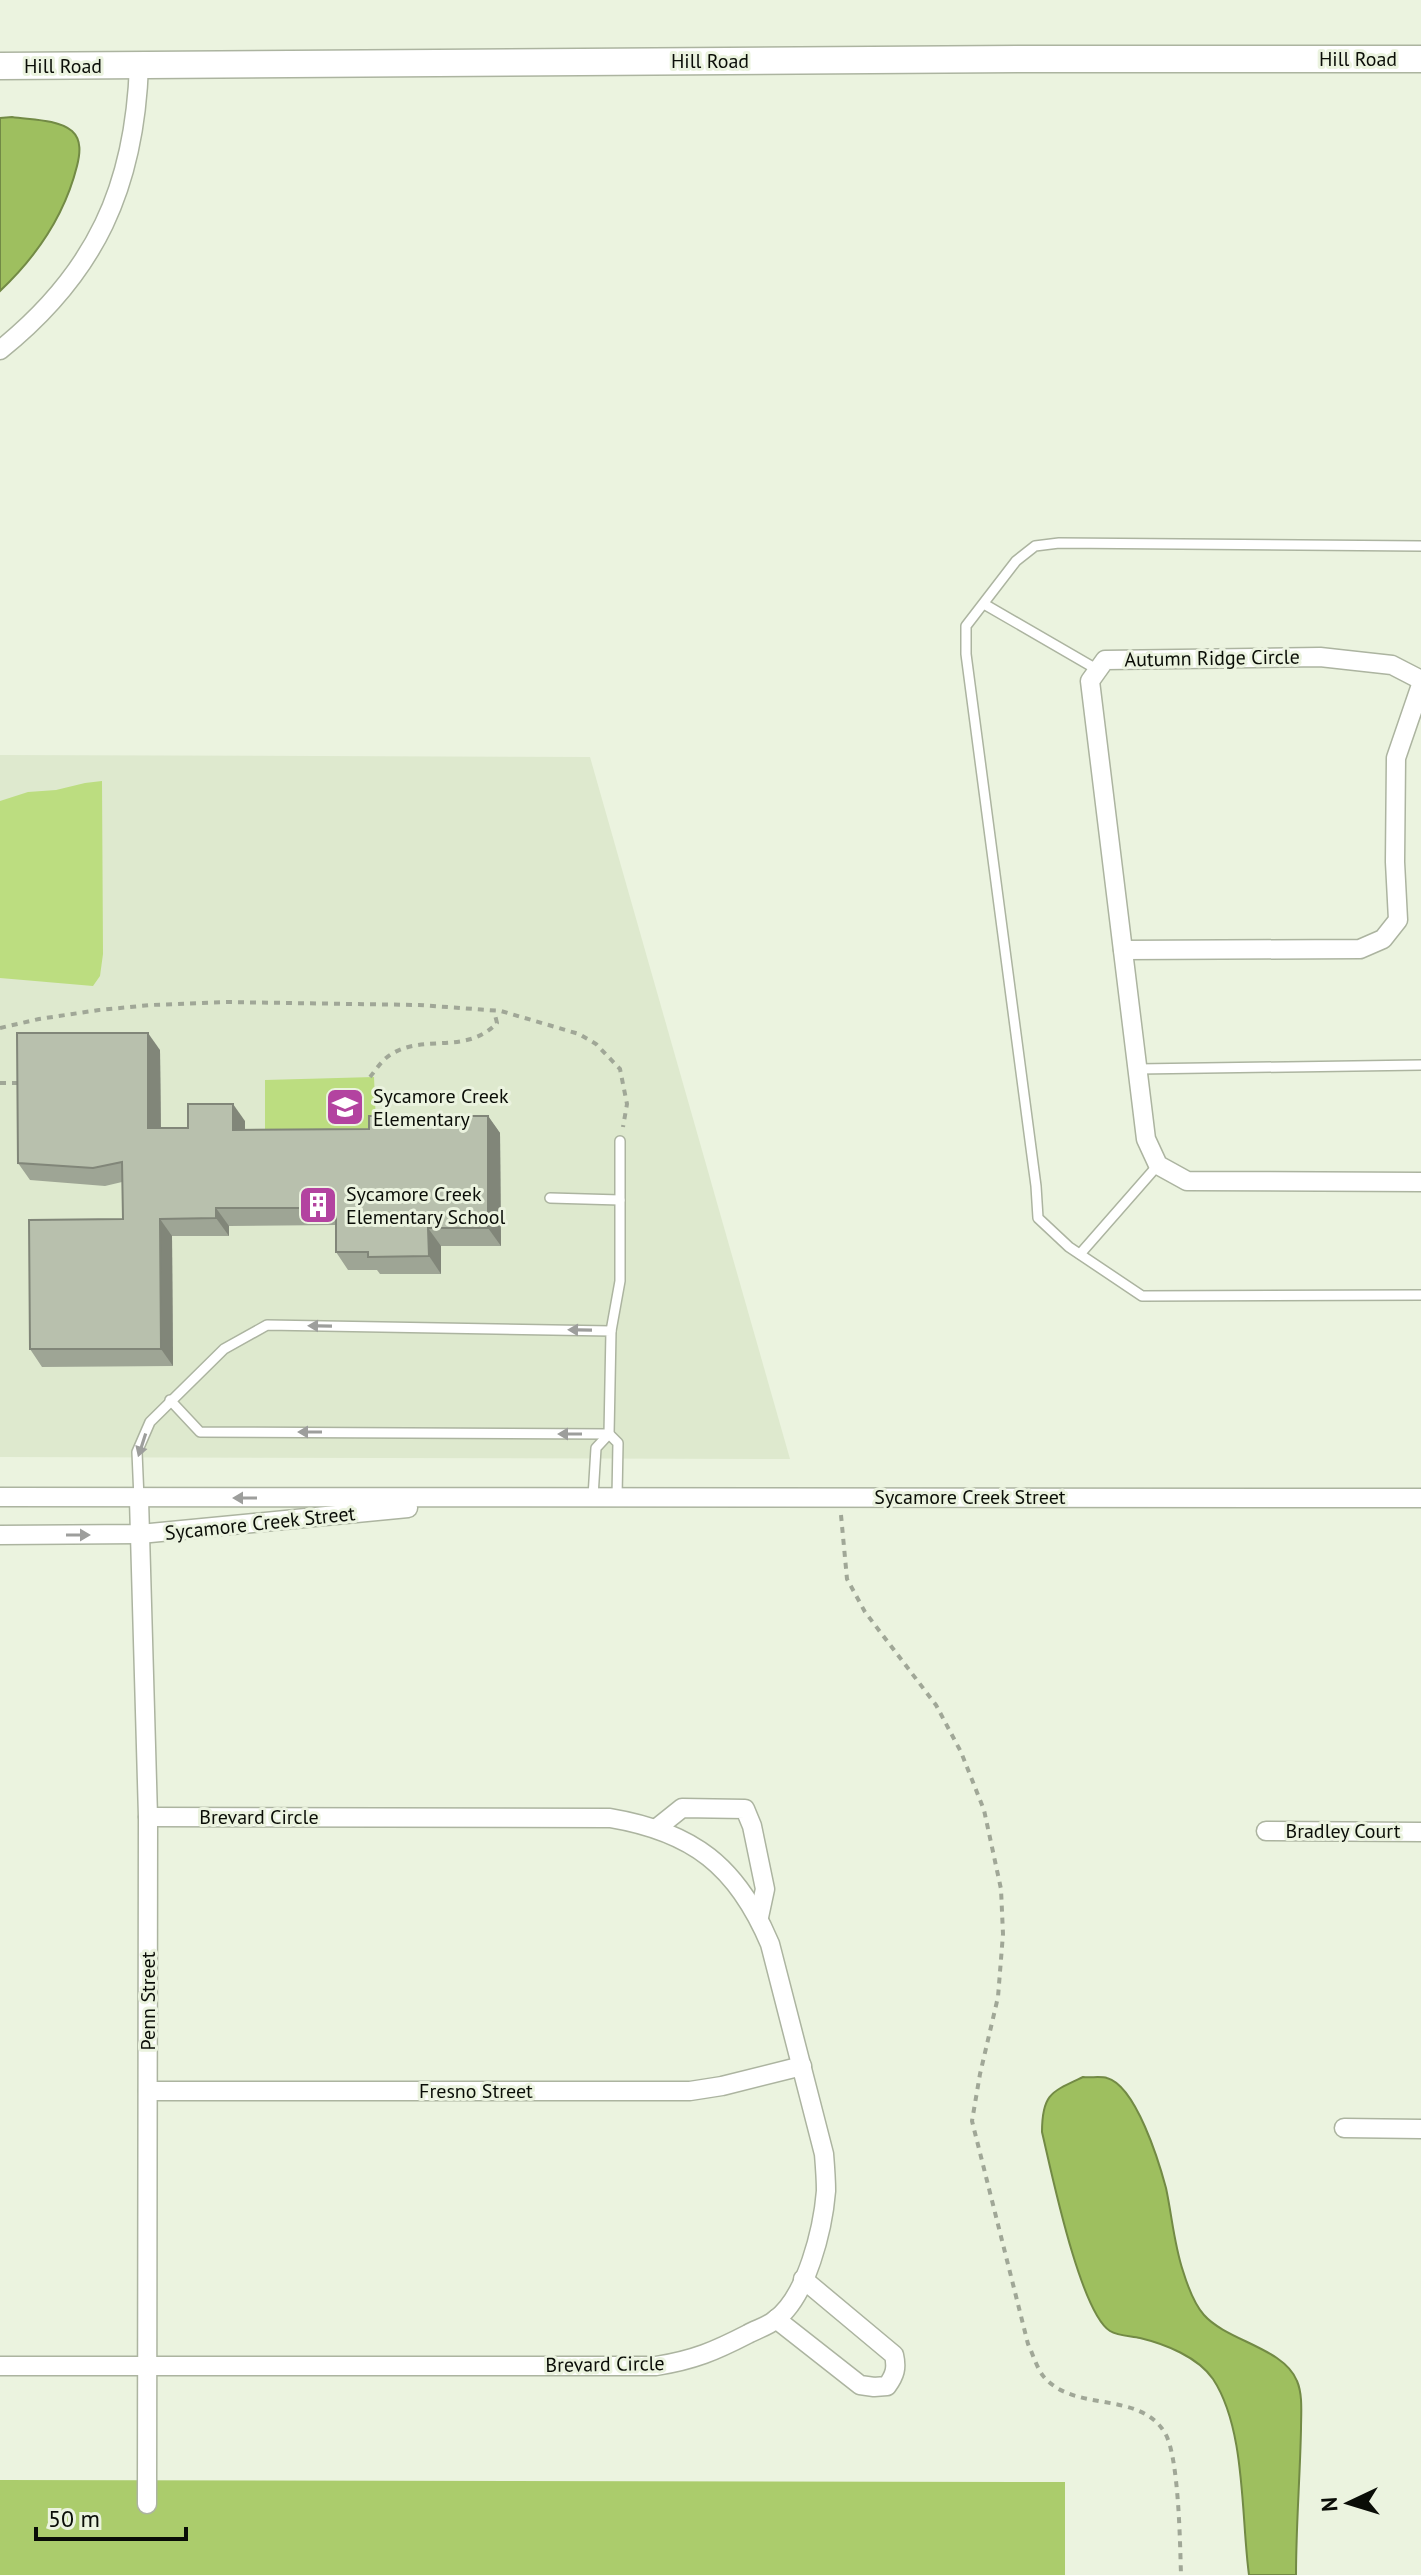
<svg xmlns="http://www.w3.org/2000/svg" width="1421" height="2575" viewBox="0 0 1421 2575" font-family="'PT Sans',sans-serif">
  <style>
    .built { fill: #dee9ce }
    .green { fill: #bcdd80 }
    .forest { fill: #abcc6c }
    .water { fill: #9ebf5f; stroke: #728a45; stroke-width: 2 }
    .lines { fill: none; stroke-linecap: round; stroke-linejoin: round }
    .service-casing { stroke: #acb4a0; stroke-width: 12 }
    .minor-casing { stroke: #acb4a0; stroke-width: 21 }
    .secondary-casing { stroke: #acb4a0; stroke-width: 29 }
    .path { stroke: #a0a797; stroke-width: 4; stroke-dasharray: 6 6; stroke-linecap: butt }
    .service { stroke: #fff; stroke-width: 9 }
    .minor { stroke: #fff; stroke-width: 18 }
    .secondary { stroke: #fff; stroke-width: 26 }
    .wall { fill: #9ea595 }
    .shaded-wall { fill: #818679 }
    .building { fill: #b8c0ad; stroke: #818679; stroke-width: 2 }
    .oneway { fill: #9d9e9c }
    .labels { text-anchor: middle; stroke-width: 6; stroke-linejoin: round; paint-order: stroke }
    .street-label { font-size: 20px; fill: #0a0d07; stroke: #ebf3df }
    .poi-label { font-size: 20px; fill: #0a0d07; stroke: #ebf3df; text-anchor: start }
  </style>
  <rect width="100%" height="100%" fill="#ebf3df"/>
  <!-- built -->
  <path class="built" d="M0,755L590,757L790,1459L0,1457Z"/>
  <!-- green -->
  <g class="green">
    <path d="M102,781L103,954L100,976L93,986L0,978V801L28,792L56,790L85,783Z"/>
    <path d="M374,1077L377,1147H265V1080Z"/>
  </g>
  <!-- forest -->
  <path class="forest" d="M0,2480L1065,2482V2575H0Z"/>
  <!-- water -->
  <g class="water">
    <path d="M12,117C31,120 57,119 72,131C82,140 80,154 77,166C65,214 36,257 0,291V118Z"/>
    <path d="M1083,2077C1090,2078 1101,2076 1107,2078C1136,2086 1159,2162 1166,2188C1172,2216 1174,2244 1183,2271C1187,2284 1195,2305 1204,2315C1227,2341 1284,2348 1297,2381C1303,2395 1301,2414 1301,2429C1300,2478 1296,2526 1296,2575H1249C1241,2517 1246,2429 1213,2379C1198,2357 1165,2344 1140,2338C1131,2336 1118,2336 1110,2331C1080,2312 1051,2170 1042,2132C1042,2094 1051,2092 1083,2077Z"/>
  </g>
  <g class="lines">
    <!-- service casing -->
    <g class="service-casing">
      <g id="service">
        <path d="M1421,546L1059,543L1035,546L1016,561L966,626V654L1036,1186L1038,1218L1069,1247L1142,1296L1421,1295"/>
        <path d="M984,604L1098,670"/>
        <path d="M1138,1069L1421,1065"/>
        <path d="M550,1198L620,1200"/>
        <path d="M1080,1254L1158,1165"/>
        <path d="M611,1331L620,1281V1141"/>
        <path d="M170,1400L200,1432L609,1434L618,1443L617,1497"/>
        <path d="M139,1499L137,1452L150,1422L224,1349L267,1325L611,1331L609,1434L596,1448L593,1497"/>
      </g>
    </g>
    <!-- minor casing -->
    <g class="minor-casing">
      <g id="minor">
        <path d="M0,350C96,273 135,186 139,65"/>
        <path d="M1421,680L1392,665L1320,657L1105,660L1090,681L1146,1139L1158,1165L1187,1181L1421,1182"/>
        <path d="M1123,950L1360,949L1383,939L1398,920L1395,862L1396,758L1421,685"/>
        <path d="M0,1497L1421,1498"/>
        <path d="M139,1499L148,1817L147,2504"/>
        <path d="M0,1535L140,1534L408,1508"/>
        <path d="M657,1828L682,1808L745,1809L752,1826L765,1889L759,1917"/>
        <path d="M1266,1831L1421,1832"/>
        <path d="M148,2091H690L722,2086L802,2066"/>
        <path d="M1344,2128L1421,2129"/>
        <path d="M776,2319L860,2385L874,2387L887,2386C895,2375 897,2368 894,2355L803,2279"/>
        <path d="M0,2366H656C694,2360 715,2351 748,2334C757,2329 768,2326 775,2320C807,2297 823,2228 826,2191C826,2179 825,2166 824,2154L770,1944C737,1866 693,1832 610,1818L148,1817"/>
      </g>
    </g>
    <!-- secondary casing -->
    <g class="secondary-casing">
      <path id="secondary" d="M0,66L1019,59H1421"/>
    </g>
    <!-- path -->
    <g class="path">
      <path d="M0,1028L39,1019L99,1010L151,1005L224,1002L419,1005L501,1011L579,1034L596,1044L620,1069L627,1104L623,1127"/>
      <path d="M370,1077C375,1071 380,1063 386,1058C419,1031 465,1057 497,1023L494,1011"/>
      <path d="M0,1083H22"/>
      <path d="M841,1515L847,1579L865,1612L936,1705L961,1752L984,1810L1001,1889L1003,1934L998,1997L980,2074L972,2121L1028,2344C1033,2354 1037,2369 1044,2377C1075,2413 1139,2390 1165,2433C1179,2457 1180,2544 1181,2575"/>
    </g>
    <!-- service -->
    <use href="#service" class="service"/>
    <!-- minor -->
    <use href="#minor" class="minor"/>
    <!-- secondary -->
    <use href="#secondary" class="secondary"/>
  </g>
  <!-- wall -->
  <path class="wall" d="M160,1050L161,1128H188L245,1121V1130L369,1129L488,1116L500,1133L501,1246H441V1274H380L377,1270H348L336,1252V1225L229,1226V1236H172L173,1366L42,1367L30,1349L123,1219L122,1182L105,1186L30,1180L18,1163Z"/>
  <!-- shaded-wall -->
  <g class="shaded-wall">
    <path d="M148,1033L160,1050L161,1146L148,1128Z"/>
    <path d="M233,1104L245,1121V1148L233,1130Z"/>
    <path d="M488,1116L500,1133L501,1246L488,1228Z"/>
    <path d="M216,1208L229,1226V1236L216,1218Z"/>
    <path d="M160,1219L172,1236L173,1366L161,1349Z"/>
    <path d="M428,1228L441,1246V1274L429,1256Z"/>
  </g>
  <!-- building -->
  <path class="building" d="M17,1033H148V1128H188V1104H233V1130L369,1129V1116H488V1228H428L429,1256L368,1257V1252H336V1208H216V1218L160,1219L161,1349H30L29,1220L123,1219L122,1162L93,1168L18,1163Z"/>
  <!-- one-way arrows -->
  <defs><path id="oneway-solid" d="M-6-.8H1V-3.2L6.5 0L1 3.2V.8H-6Z" transform="scale(2)"/></defs>
  <g class="oneway">
    <use href="#oneway-solid" transform="translate(320 1326) rotate(-179)"/>
    <use href="#oneway-solid" transform="translate(580 1330) rotate(-179)"/>
    <use href="#oneway-solid" transform="translate(310 1432) rotate(-180)"/>
    <use href="#oneway-solid" transform="translate(570 1434) rotate(-180)"/>
    <use href="#oneway-solid" transform="translate(142 1445) rotate(108)"/>
    <use href="#oneway-solid" transform="translate(245 1498) rotate(180)"/>
    <use href="#oneway-solid" transform="translate(78 1535)"/>
  </g>
  <!-- icons -->
  <defs>
    <g id="school-square" transform="scale(2)"><rect x="-9" y="-9" width="18" height="18" rx="4" fill="#b343a0" stroke="#ebf3df"/><path d="M0-5L7-2L0 1L-7-2ZM-4 1L0 2.5L4 1V4Q0 6-4 4Z" fill="#fff"/></g>
    <g id="building-square" transform="scale(2)"><rect x="-9" y="-9" width="18" height="18" rx="4" fill="#b343a0" stroke="#ebf3df"/><path d="M-4-6H4V6H1V3H-1V6H-4ZM-2.5-4.3h1.7v1.8h-1.7ZM.8-4.3h1.7v1.8H.8ZM-2.5-1h1.7V.8h-1.7ZM.8-1h1.7V.8H.8Z" fill="#fff"/></g>
  </defs>
  <g fill-rule="evenodd">
    <use href="#school-square" x="345" y="1107"/>
    <use href="#building-square" x="318" y="1205"/>
  </g>
  <g class="labels">
    <!-- street labels -->
    <g class="street-label">
      <text x="1358" y="66">Hill Road</text>
      <text x="710" y="68">Hill Road</text>
      <text x="63" y="73">Hill Road</text>
      <text transform="translate(1212 658) rotate(-1)" y="7">Autumn Ridge Circle</text>
      <text x="970" y="1504">Sycamore Creek Street</text>
      <text transform="translate(260 1523) rotate(-6)" y="7">Sycamore Creek Street</text>
      <text x="259" y="1824">Brevard Circle</text>
      <text x="1343" y="1838">Bradley Court</text>
      <text transform="translate(148 2001) rotate(-90)" y="7">Penn Street</text>
      <text x="476" y="2098">Fresno Street</text>
      <text transform="translate(605 2364) rotate(-1)" y="7">Brevard Circle</text>
    </g>
    <!-- poi labels -->
    <g class="poi-label">
      <text x="373" y="1103">Sycamore Creek<tspan x="373" dy="23">Elementary</tspan></text>
      <text x="346" y="1201">Sycamore Creek<tspan x="346" dy="23">Elementary School</tspan></text>
    </g>
  </g>
  <!-- north arrow -->
  <g transform="translate(1349 2503) rotate(266)" stroke="#ebf3df" stroke-width="6" paint-order="stroke">
  <path d="M0-6L14 30L0 20L-14 30Z" fill="#0a0d07"/>
  <text y="-12" font-size="22" font-weight="bold" text-anchor="middle" fill="#0a0d07">N</text>
  </g>
  <!-- scale -->
  <path d="M36 2527v12h150v-12" fill="none" stroke="#0a0d07" stroke-width="4"/>
  <text x="48" y="2527" font-size="24" fill="#0a0d07" stroke="#ebf3df" stroke-width="6" paint-order="stroke">50 m</text>
</svg>
